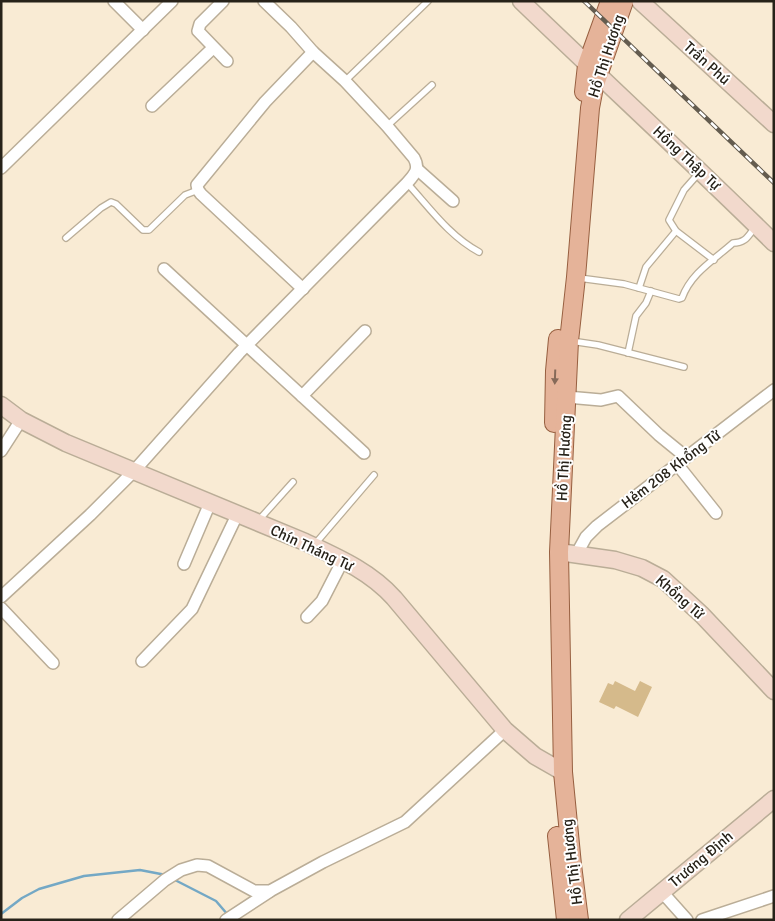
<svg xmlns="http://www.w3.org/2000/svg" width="775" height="921" viewBox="0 0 775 921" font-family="Signika,sans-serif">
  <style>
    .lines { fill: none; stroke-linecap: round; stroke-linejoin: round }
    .stream { stroke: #74a8c5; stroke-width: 2.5 }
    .building { fill: #d5ba8b }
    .lane-casing { stroke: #baad97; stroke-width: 8 }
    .street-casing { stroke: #baad97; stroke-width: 14 }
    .secondary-casing { stroke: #baad97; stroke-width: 19 }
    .primary-casing { stroke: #975f40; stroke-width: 20 }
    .lane { stroke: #fff; stroke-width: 5.5 }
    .street { stroke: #fff; stroke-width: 11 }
    .secondary { stroke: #f2d9cc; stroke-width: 16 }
    .primary { stroke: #e5b399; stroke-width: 18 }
    .rail-casing { stroke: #645c4f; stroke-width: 4.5 }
    .rail { stroke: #fff; stroke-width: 2.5; stroke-dasharray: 8; stroke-linecap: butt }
    .oneway { fill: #866a59 }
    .labels { text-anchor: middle; stroke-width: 4; stroke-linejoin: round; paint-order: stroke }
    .street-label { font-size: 15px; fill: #272219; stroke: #fff }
  </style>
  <rect width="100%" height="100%" fill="#f9ebd4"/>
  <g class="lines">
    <!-- stream -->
    <g class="stream">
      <path d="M173,879L216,901L228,915"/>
      <path d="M1,914L22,898L39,889L84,876L140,870L166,875"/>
    </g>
  </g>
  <!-- building -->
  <path class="building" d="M615,681L635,691L640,681L652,687L638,717L616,706L614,709L599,702L608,683L613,685Z"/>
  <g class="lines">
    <!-- lane casing -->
    <g class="lane-casing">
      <g id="lane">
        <path d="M345,81L428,1"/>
        <path d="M387,126L432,85"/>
        <path d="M699,173L684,190L669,220L676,231L714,260"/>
        <path d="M407,183C429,207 449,236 479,252"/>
        <path d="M66,238L101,208L111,202L116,204L143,230H149L185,195L198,190"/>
        <path d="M579,278L624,284L679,299L682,298C691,273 714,260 733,243C746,243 748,236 756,226"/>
        <path d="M639,288L646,267L676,231"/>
        <path d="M571,341L598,345L684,367"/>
        <path d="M628,353L636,316L646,303L651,291"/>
        <path d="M258,521L293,482"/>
        <path d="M315,544L374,475"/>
      </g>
    </g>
    <!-- street casing -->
    <g class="street-casing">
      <g id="street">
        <path d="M114,1L143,30"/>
        <path d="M223,1L200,24L198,31L227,61"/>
        <path d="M152,106L213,48"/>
        <path d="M1,168L172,1"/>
        <path d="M417,169L453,201"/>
        <path d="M164,269L364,453"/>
        <path d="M303,289L201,194L198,190L197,185L265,102L313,52"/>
        <path d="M302,396L365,331"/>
        <path d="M567,397L601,400L618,396L659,435L686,457"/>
        <path d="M1,451L21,420"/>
        <path d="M677,464L716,513"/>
        <path d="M576,555L586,537L597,526L774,390"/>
        <path d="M184,564L210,503"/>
        <path d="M1,597L90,515L134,471L239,353L407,183C415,174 420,169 414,158L387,126L345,81L313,52L291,27L264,1"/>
        <path d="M1,608L53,663"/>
        <path d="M307,617L322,601L343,560"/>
        <path d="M142,661L192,609L237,515"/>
        <path d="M662,892L687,920"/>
        <path d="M118,920L165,880L181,870L197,865L208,866L254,891H270L323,862L405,822L505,730"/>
        <path d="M226,920L269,892"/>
        <path d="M702,920L774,896"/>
      </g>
    </g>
    <!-- secondary casing -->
    <g class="secondary-casing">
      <g id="secondary">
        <path d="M521,1C605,82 691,161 774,243"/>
        <path d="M640,1L774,124"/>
        <path d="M1,405L21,420L66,443L305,542C337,557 370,571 394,598L505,730L535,756L563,772"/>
        <path d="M559,552L615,560L642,568L663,579L702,615L774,691"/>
        <path d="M628,920L774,799"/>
      </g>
    </g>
    <!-- primary casing -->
    <g class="primary-casing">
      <g id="primary">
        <path d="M584,92L587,65L610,1"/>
        <path d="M554,423L555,371L558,339"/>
        <path d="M557,836L566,920"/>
        <path d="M579,920L572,865L563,772L559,552L569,341L576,277L590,108L594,87L624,1"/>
      </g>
    </g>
    <!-- lane -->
    <use href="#lane" class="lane"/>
    <!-- street -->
    <use href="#street" class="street"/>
    <!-- secondary -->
    <use href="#secondary" class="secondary"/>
    <!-- primary -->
    <use href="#primary" class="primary"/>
    <!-- rail casing -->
    <g class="rail-casing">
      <path id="rail" d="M584,1L774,183"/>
    </g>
    <!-- rail -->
    <use href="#rail" class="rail"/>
  </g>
  <!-- one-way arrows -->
  <defs><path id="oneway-solid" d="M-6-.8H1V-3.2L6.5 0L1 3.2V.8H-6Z" transform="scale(1.25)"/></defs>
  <use class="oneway" href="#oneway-solid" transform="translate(555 377) rotate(92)"/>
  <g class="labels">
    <!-- street labels -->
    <g class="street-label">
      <text transform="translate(606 56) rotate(-72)" y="5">Hồ Thị Hương</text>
      <text transform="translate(707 63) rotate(42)" y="5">Trần Phú</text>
      <text transform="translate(687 158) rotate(43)" y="5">Hồng Thập Tự</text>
      <text transform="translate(564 458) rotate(-87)" y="5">Hồ Thị Hương</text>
      <text transform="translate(671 469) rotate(-37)" y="5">Hẻm 208 Khổng Tử</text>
      <text transform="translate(312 548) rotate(25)" y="5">Chín Tháng Tư</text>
      <text transform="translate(680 597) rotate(41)" y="5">Khổng Tử</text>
      <text transform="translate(701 859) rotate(-40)" y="5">Trương Định</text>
      <text transform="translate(572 862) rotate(-97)" y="5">Hồ Thị Hương</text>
    </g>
  </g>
  <!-- border -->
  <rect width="775" height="921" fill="none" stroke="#272219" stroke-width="5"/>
</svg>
